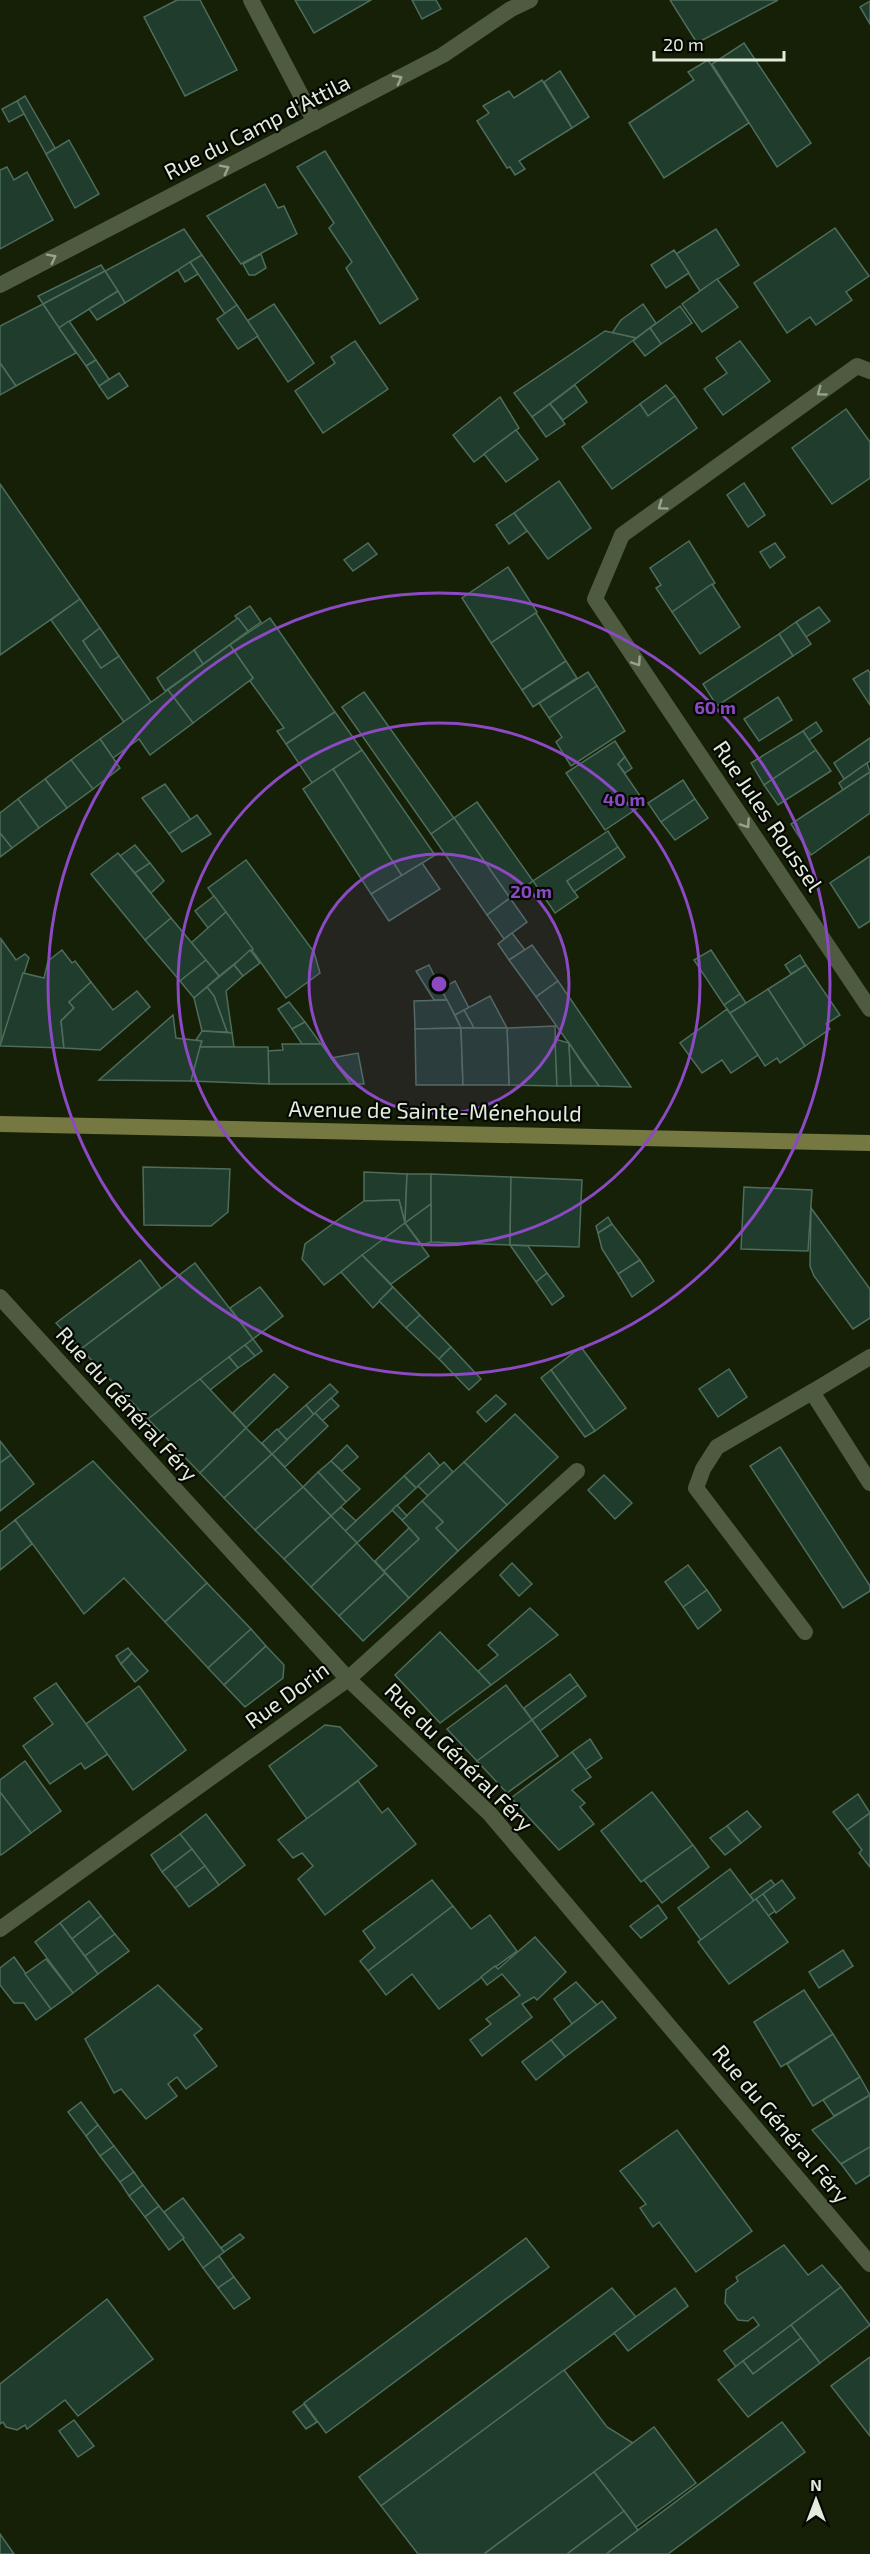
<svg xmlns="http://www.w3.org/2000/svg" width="870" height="2554" viewBox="0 0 870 2554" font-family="'Exo 2',sans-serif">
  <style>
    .building { fill: #1f3c2c; stroke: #4e6d5b; stroke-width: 1.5 }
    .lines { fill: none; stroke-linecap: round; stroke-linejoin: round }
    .service { stroke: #4e5b40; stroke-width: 16 }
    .minor { stroke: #4e5b40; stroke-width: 16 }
    .secondary { stroke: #757841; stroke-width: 16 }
    .oneway { stroke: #98a38e }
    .ring { fill: none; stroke: #8b49c3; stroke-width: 3 }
    .labels { text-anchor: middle; stroke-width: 4.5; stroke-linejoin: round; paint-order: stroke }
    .street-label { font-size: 22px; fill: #e3ebdc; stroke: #050802 }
    .centre { fill: #8b49c3; stroke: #050802; stroke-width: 3 }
    .ring-label { font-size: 18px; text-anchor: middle; font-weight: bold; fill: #8b49c3; stroke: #050802; stroke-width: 4.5; stroke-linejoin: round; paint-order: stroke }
  </style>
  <rect width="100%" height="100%" fill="#152007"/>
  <!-- building -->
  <g class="building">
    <path d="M177,0H200L237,70L185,96L144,17Z"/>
    <path d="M295,0H371L314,33Z"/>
    <path d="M412,0H436L441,9L422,19Z"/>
    <path d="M670,0H778L697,43Z"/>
    <path d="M870,1V24L860,7Z"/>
    <path d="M744,43L811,143L777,167L712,64Z"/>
    <path d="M708,60L749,123L664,178L629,123L694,80L688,72Z"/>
    <path d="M560,71L589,117L572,128L544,82Z"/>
    <path d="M542,80L572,128L519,161L525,169L515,175L510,167L507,168L477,121L489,113L483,106L509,91L514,98Z"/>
    <path d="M25,96L55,148L46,154L17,101Z"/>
    <path d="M17,101L24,114L9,122L2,109Z"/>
    <path d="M69,140L99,194L75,208L46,154Z"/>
    <path d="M325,151L418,299L380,324L346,268L352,262L329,228L334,223L297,167Z"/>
    <path d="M7,167L14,180L27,172L53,220L0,249V170Z"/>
    <path d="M265,184L278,208L284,206L297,234L241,264L207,216Z"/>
    <path d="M835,228L869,276L846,292L852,300L816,325L810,317L787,333L754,283Z"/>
    <path d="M184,229L202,255L125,303L105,271Z"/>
    <path d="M716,229L739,265L700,291L676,254Z"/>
    <path d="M674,250L689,273L666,288L651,265Z"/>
    <path d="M261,254L266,268L255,275H249L243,264Z"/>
    <path d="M202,255L237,305L225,314L190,262Z"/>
    <path d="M190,262L198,274L185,282L178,270Z"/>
    <path d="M101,265L105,271L43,304L38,296Z"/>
    <path d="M105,271L118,291L59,328L43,304Z"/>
    <path d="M717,279L738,307L702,332L682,304Z"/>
    <path d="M118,291L125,303L97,320L89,309Z"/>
    <path d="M43,304L76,353L16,386L0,363V326Z"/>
    <path d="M274,304L314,363L288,382L247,321Z"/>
    <path d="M643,304L656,323L636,338L612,333L621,320Z"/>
    <path d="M237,305L258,336L238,349L217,319Z"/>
    <path d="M680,306L692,323L661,344L650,328Z"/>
    <path d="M69,321L96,360L86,366L59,328Z"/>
    <path d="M650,328L661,344L645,356L633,341Z"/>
    <path d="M605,331L636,338L532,417L514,393Z"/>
    <path d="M355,341L388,389L323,433L295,391L335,363L331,357Z"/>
    <path d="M740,341L770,381L723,415L704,389L727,373L716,358Z"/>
    <path d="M96,360L109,379L99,386L86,366Z"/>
    <path d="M0,363L16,386L0,395Z"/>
    <path d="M119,373L128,386L108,399L99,386Z"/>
    <path d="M575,385L587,402L563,420L550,404Z"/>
    <path d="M666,385L675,396L648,416L640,404Z"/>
    <path d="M675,396L697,428L612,489L582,447L640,404L648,416Z"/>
    <path d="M500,397L519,428L474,462L453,435Z"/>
    <path d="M550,404L565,424L546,437L532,417Z"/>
    <path d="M846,409L870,442V478L832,504L792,448Z"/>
    <path d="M516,430L538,459L506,482L484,454Z"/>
    <path d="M559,481L591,528L548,559L514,513Z"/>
    <path d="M744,483L765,515L748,527L727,495Z"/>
    <path d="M0,484L80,599L0,655Z"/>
    <path d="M514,513L527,531L509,544L496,525Z"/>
    <path d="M689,541L715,583L672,612L656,588L661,585L650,568Z"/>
    <path d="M368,543L377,554L353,571L344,560Z"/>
    <path d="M775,543L785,557L770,568L760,552Z"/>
    <path d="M508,567L537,612L491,643L462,598Z"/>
    <path d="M712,584L740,627L700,654L672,612Z"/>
    <path d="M80,599L100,628L83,641L101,668L119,656L151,702L124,722L51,620Z"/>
    <path d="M250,606L261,622L248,631L235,616Z"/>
    <path d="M819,607L830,621L806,637L796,622Z"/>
    <path d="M536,613L566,661L522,690L491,643Z"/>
    <path d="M238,618L248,631L203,664L194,650Z"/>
    <path d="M270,618L335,712L286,744L277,731L284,728L250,681L253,678L230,645Z"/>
    <path d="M796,622L811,644L793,656L779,634Z"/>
    <path d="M100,628L119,656L101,668L83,641Z"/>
    <path d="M779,634L793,656L717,706L703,684Z"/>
    <path d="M230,645L253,678L193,723L168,690Z"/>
    <path d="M194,650L203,664L165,691L157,678Z"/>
    <path d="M566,661L577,678L533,707L522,690Z"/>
    <path d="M868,670L870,673V705L853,679Z"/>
    <path d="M588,672L597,686L549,718L539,703Z"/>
    <path d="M597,686L625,731L571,766L556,742L562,737L549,718Z"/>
    <path d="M168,690L193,723L150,755L139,739L113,758L100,739Z"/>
    <path d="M364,692L454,818L431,834L342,707Z"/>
    <path d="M778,697L792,720L759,741L744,719Z"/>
    <path d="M335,712L362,750L312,783L286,744Z"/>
    <path d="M816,722L822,731L809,740L803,731Z"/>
    <path d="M803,731L816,750L764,785L751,763Z"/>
    <path d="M870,738V761L844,779L834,763Z"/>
    <path d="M100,739L120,768L93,789L71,760Z"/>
    <path d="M615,741L625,757L618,764L645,803L605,830L566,773Z"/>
    <path d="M362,750L435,855L402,876L333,769Z"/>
    <path d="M816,750L831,771L778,805L764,785Z"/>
    <path d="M625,757L632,768L625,773L618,764Z"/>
    <path d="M71,760L93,789L67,808L45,779Z"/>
    <path d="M867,763L870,772L843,790L839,783Z"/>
    <path d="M333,769L402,876L371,894L303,789Z"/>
    <path d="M870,772V813L811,855L791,824Z"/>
    <path d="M45,779L67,808L39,828L18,799Z"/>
    <path d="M683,780L695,799L661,822L648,803Z"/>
    <path d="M165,784L191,820L169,834L142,798Z"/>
    <path d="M18,799L39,828L12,848L0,833V813Z"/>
    <path d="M695,799L708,818L675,840L661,822Z"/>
    <path d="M477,802L533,881L510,898L454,818Z"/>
    <path d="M197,815L211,834L182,852L169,834Z"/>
    <path d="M454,818L510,898L487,915L431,834Z"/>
    <path d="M608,831L618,847L567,881L578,897L555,913L533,881Z"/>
    <path d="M0,833L12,848L0,857Z"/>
    <path d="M135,845L150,863L135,873L120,856Z"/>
    <path d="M618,847L625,857L574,892L567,881Z"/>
    <path d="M118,853L171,918L145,940L91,874Z"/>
    <path d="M870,856V921L859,928L830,883Z"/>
    <path d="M246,860L314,952L320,973L286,998L208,888Z"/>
    <path d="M150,863L164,881L151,893L135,873Z"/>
    <path d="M422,863L440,889L389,921L371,894Z"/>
    <path d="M214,896L226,912L208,928L195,911Z"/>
    <path d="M510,898L527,922L504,939L487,915Z"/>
    <path d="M226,912L253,949L219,976L191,943Z"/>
    <path d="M171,918L206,960L180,981L145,940Z"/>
    <path d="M512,933L525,950L509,960L498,944Z"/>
    <path d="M1,939L16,960L25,954L29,958L1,1044Z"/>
    <path d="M532,945L558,981L536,997L509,960Z"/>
    <path d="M62,950L72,963L75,961L91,982L69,1002L74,1008L61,1021L64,1048L0,1046L23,973L44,978L48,961Z"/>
    <path d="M250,950L260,963L243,976L234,965Z"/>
    <path d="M711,950L740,994L724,1005L694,960Z"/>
    <path d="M800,955L806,965L791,974L785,965Z"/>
    <path d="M206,960L219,976L194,998L180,981Z"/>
    <path d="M234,965L243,976L226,991L232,1033L227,1032L214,996L207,987Z"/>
    <path d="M429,965L441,989L447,1000H434L416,971Z"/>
    <path d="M806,965L840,1015L826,1024L830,1029L805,1046L768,989Z"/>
    <path d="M455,981L469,1008L455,1015L441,989Z"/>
    <path d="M558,981L631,1087L599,1086L536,997Z"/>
    <path d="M91,982L113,1010L137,991L150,1007L100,1050L64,1048L61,1021L74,1008L69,1002Z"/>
    <path d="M207,987L214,996L227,1032L202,1031L194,998Z"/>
    <path d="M768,989L805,1046L780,1063L777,1058L765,1066L730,1013Z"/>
    <path d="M740,994L746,1003L730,1013L724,1005Z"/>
    <path d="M490,996L507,1028H474L464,1010Z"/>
    <path d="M447,1000L461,1028L415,1029L414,1001Z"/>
    <path d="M289,1002L305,1022L292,1029L278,1009Z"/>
    <path d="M727,1009L758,1055L731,1073L722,1060L702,1073L680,1043Z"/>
    <path d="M464,1010L474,1028H461L455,1015Z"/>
    <path d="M173,1015L176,1038L202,1041L191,1081L99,1080Z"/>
    <path d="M305,1022L321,1044H302L292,1029Z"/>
    <path d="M555,1026L557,1086L509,1085L507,1028Z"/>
    <path d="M461,1028L463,1085H416L415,1029Z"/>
    <path d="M461,1028H507L509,1085H463Z"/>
    <path d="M202,1031L232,1033L234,1047H200L202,1041L196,1040Z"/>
    <path d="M555,1039L569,1043L571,1086H557Z"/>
    <path d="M569,1043L584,1066L599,1086H571Z"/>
    <path d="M282,1044H321L351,1084H269L268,1051L283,1050Z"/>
    <path d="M200,1047H268L269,1084L191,1081Z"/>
    <path d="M358,1053L364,1084H351L331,1058Z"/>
    <path d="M143,1167L230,1169L228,1212L211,1226L144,1225Z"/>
    <path d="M364,1172L407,1174L405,1223L399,1200L364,1201Z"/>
    <path d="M407,1174H431V1204L405,1223Z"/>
    <path d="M431,1174L511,1177L510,1245L431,1242Z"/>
    <path d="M511,1177L582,1180L579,1247L510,1245Z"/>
    <path d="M744,1187L812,1190L808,1251L741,1249Z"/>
    <path d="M399,1200L405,1223L324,1285L302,1259L305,1244L364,1201Z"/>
    <path d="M431,1204V1242L422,1245L405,1223Z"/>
    <path d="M811,1208L870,1289V1318L853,1329L814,1276L810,1266Z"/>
    <path d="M608,1217L612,1224L598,1233L596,1226Z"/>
    <path d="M405,1223L429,1256L391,1284L362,1255Z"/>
    <path d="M612,1224L640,1260L618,1274L602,1249L598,1233Z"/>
    <path d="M510,1245L528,1246L547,1273L536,1282Z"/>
    <path d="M362,1255L393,1287L373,1308L341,1272Z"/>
    <path d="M140,1260L161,1288L81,1349L56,1323Z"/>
    <path d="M640,1260L654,1281L632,1297L618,1274Z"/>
    <path d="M195,1263L253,1339L148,1419L81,1349Z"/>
    <path d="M547,1273L564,1296L552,1305L536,1282Z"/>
    <path d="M260,1287L283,1316L253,1339L230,1308Z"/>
    <path d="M393,1287L420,1315L406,1328L379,1301Z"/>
    <path d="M420,1315L451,1347L439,1359L406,1328Z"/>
    <path d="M253,1339L262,1351L255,1356L245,1345Z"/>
    <path d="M245,1345L255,1356L238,1368L229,1357Z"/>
    <path d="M451,1347L481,1379L469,1390L439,1359Z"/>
    <path d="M581,1347L626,1408L595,1431L551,1370Z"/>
    <path d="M229,1357L238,1368L210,1390L200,1379Z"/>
    <path d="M729,1369L747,1397L718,1417L699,1389Z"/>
    <path d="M551,1370L595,1431L585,1437L541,1378Z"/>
    <path d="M274,1374L288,1387L246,1428L233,1413Z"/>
    <path d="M200,1379L246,1428L200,1473L148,1419Z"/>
    <path d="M330,1384L338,1392L314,1415L306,1405Z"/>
    <path d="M496,1395L506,1404L486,1422L477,1412Z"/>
    <path d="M331,1398L339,1406L322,1421L315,1413Z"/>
    <path d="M306,1405L314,1415L287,1440L278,1430Z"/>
    <path d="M315,1413L328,1426L285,1467L272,1454Z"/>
    <path d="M515,1414L558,1457L507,1505L464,1462Z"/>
    <path d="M246,1428L272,1454L224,1498L200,1473Z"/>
    <path d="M277,1429L287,1440L272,1454L262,1443Z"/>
    <path d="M0,1441L11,1455L0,1463Z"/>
    <path d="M347,1445L358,1457L342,1471L331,1461Z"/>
    <path d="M780,1447L870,1586V1591L843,1608L750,1466Z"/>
    <path d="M429,1453L440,1466L416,1488L404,1476Z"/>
    <path d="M272,1454L303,1487L255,1530L224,1498Z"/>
    <path d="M11,1455L34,1484L0,1511V1463Z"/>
    <path d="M93,1461L207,1583L165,1622L124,1578L84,1614L15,1520Z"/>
    <path d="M331,1461L360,1489L346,1502L318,1472Z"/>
    <path d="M444,1462L453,1472L428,1496L418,1486Z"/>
    <path d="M464,1462L507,1505L458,1551L436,1528L443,1522L422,1501Z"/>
    <path d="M318,1472L346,1502L331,1516L303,1487Z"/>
    <path d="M604,1475L632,1503L615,1519L588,1490Z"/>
    <path d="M404,1476L416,1488L357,1543L345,1531Z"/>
    <path d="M303,1487L331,1516L284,1559L255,1530Z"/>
    <path d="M422,1501L443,1522L436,1528L458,1551L409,1598L384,1571L419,1539L402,1520Z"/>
    <path d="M397,1505L407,1516L402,1520L392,1510Z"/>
    <path d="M341,1507L356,1521L345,1531L331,1516Z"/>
    <path d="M331,1516L357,1543L311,1587L284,1559Z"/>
    <path d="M15,1520L32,1544L0,1570V1532Z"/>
    <path d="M409,1528L419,1539L384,1571L375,1561Z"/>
    <path d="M357,1543L385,1573L339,1616L311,1587Z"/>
    <path d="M512,1563L532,1584L519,1596L500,1575Z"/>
    <path d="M688,1565L707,1590L683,1607L665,1582Z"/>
    <path d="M385,1573L409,1598L363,1641L339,1616Z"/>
    <path d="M207,1583L251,1629L208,1668L165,1622Z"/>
    <path d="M707,1590L721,1610L698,1629L683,1607Z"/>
    <path d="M530,1608L558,1635L491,1685L478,1671L498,1655L488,1645Z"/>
    <path d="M251,1629L266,1646L224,1685L208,1668Z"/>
    <path d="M440,1632L491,1685L440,1723L395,1675Z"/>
    <path d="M266,1646L284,1665L283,1678L245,1707L224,1685Z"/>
    <path d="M128,1648L132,1653L121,1664L116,1656Z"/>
    <path d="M132,1653L148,1671L135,1682L121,1664Z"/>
    <path d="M570,1674L578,1685L532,1720L524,1708Z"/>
    <path d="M56,1683L108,1754L85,1769L81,1763L50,1784L23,1746L53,1724L34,1698Z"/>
    <path d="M506,1685L532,1720L477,1761L447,1729Z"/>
    <path d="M578,1685L586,1696L540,1731L532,1720Z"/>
    <path d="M139,1686L186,1750L133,1790L86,1724Z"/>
    <path d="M532,1720L558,1756L507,1793L477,1761Z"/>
    <path d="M325,1725L340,1727L377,1766L307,1819L269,1766Z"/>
    <path d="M590,1739L602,1758L585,1770L572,1752Z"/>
    <path d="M572,1752L591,1777L572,1790L585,1803L580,1807L594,1824L559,1850L511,1798Z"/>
    <path d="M25,1761L61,1811L31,1833L0,1792V1780Z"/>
    <path d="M358,1781L382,1813L388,1808L416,1844L325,1915L298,1879L313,1866L302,1853L293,1858L278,1840Z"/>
    <path d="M0,1792L31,1833L1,1855L0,1854Z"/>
    <path d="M652,1792L693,1845L641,1882L601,1831Z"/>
    <path d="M858,1794L870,1813L847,1830L833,1812Z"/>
    <path d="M747,1811L761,1827L741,1843L727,1826Z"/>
    <path d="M870,1813V1867L859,1853L862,1850L847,1830Z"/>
    <path d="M206,1814L245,1865L219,1885L180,1834Z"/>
    <path d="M727,1826L741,1843L725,1855L710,1838Z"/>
    <path d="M180,1834L192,1849L162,1872L151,1855Z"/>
    <path d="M693,1845L709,1867L662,1903L644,1880Z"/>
    <path d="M192,1849L205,1866L175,1888L162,1872Z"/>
    <path d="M205,1866L219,1885L189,1907L175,1888Z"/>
    <path d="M730,1869L754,1901L701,1940L678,1908Z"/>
    <path d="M432,1880L453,1906L368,1971L360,1961L375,1948L363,1931Z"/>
    <path d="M771,1880L775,1885L754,1901L750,1895Z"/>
    <path d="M782,1880L795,1898L776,1913L763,1894Z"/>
    <path d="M763,1894L775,1911L768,1916L756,1899Z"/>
    <path d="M756,1899L788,1942L729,1984L698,1942Z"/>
    <path d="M89,1901L101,1916L72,1939L60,1923Z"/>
    <path d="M658,1905L667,1918L641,1938L630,1926Z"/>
    <path d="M453,1906L471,1929L490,1915L517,1951L439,2009L412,1974L386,1995L368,1971Z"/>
    <path d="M101,1916L115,1934L85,1956L72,1939Z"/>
    <path d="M60,1923L98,1974L73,1993L35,1942Z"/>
    <path d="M115,1934L129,1951L98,1974L85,1956Z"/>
    <path d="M535,1937L566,1972L537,2000L534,1997L522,2004L532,2017L482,2056L470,2040L491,2024L486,2019L520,1995L502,1974L487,1985L481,1977L495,1966L498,1969Z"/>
    <path d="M843,1950L853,1966L819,1988L809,1972Z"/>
    <path d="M14,1957L51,2009L36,2020L24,2003H14L0,1985V1968Z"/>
    <path d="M46,1959L73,1993L51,2009L25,1974Z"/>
    <path d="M576,1982L597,2005L572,2024L554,1999Z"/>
    <path d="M158,1985L202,2029L194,2035L217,2066L186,2089L177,2077L168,2084L177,2096L146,2119L121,2089L114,2093L85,2039Z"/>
    <path d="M804,1990L833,2034L781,2067L754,2022Z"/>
    <path d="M602,2001L616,2018L565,2057L551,2040Z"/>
    <path d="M833,2034L860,2077L813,2106L787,2064Z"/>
    <path d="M551,2040L565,2057L536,2080L522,2062Z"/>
    <path d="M860,2077L870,2095L834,2116L823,2100Z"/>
    <path d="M870,2095V2147L841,2164L812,2130Z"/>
    <path d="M81,2102L98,2125L86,2136L68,2112Z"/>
    <path d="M98,2125L114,2146L100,2156L86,2136Z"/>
    <path d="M677,2130L752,2231L696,2272L659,2222L653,2227L640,2208L646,2204L620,2171Z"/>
    <path d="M114,2146L134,2172L120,2182L100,2156Z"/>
    <path d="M870,2147V2175L856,2184L841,2164Z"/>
    <path d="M134,2172L143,2185L129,2196L120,2182Z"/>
    <path d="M143,2185L159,2206L145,2217L129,2196Z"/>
    <path d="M183,2198L224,2252L203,2268L164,2212Z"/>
    <path d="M159,2206L184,2238L169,2250L145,2217Z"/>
    <path d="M240,2234L244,2238L224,2252L221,2248Z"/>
    <path d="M526,2238L549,2267L326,2433L304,2403Z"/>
    <path d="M784,2245L808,2275L822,2265L841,2287L736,2367L724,2351L759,2325L753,2317L748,2321L738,2320L725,2303L726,2290L738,2281L736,2277Z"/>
    <path d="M219,2256L234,2277L218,2288L203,2268Z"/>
    <path d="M234,2277L250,2298L234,2309L218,2288Z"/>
    <path d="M841,2287L870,2325L820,2363L791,2325Z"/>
    <path d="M612,2288L636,2317L381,2506L359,2477Z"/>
    <path d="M675,2288L688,2306L628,2351L614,2333Z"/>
    <path d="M107,2299L153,2359L78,2416L65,2400L27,2429L25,2425L17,2430L6,2427L3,2422L0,2424V2384Z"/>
    <path d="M791,2325L801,2338L753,2374L743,2361Z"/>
    <path d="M801,2338L820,2363L748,2417L718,2380L743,2361L753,2374Z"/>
    <path d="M870,2357V2436L831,2386Z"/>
    <path d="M564,2370L607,2427L633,2443L484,2554H418L381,2506Z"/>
    <path d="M304,2404L317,2422L306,2429L293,2412Z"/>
    <path d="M74,2420L94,2446L78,2457L59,2431Z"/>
    <path d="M782,2422L805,2452L668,2554H606Z"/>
    <path d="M654,2427L696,2483L636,2527L594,2472Z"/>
    <path d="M594,2472L624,2511L567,2554H484Z"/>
    <path d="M624,2511L638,2530L606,2554H567Z"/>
    <path d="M0,2534L14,2554H0Z"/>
  </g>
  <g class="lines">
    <!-- service -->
    <g class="service">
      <path d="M251,0L315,122"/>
      <path d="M870,1357L812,1392L870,1483"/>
      <path d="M805,1632L696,1488L703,1469L717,1447L812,1392"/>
    </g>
    <!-- minor -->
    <g class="minor">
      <path d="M0,285L443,55L511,9L530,0"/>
      <path d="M870,371L857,366L622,535L595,599L870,1009"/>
      <path d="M0,1297L348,1679L490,1814L870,2264"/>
      <path d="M0,1929L348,1679L577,1471"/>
    </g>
    <!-- secondary -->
    <path class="secondary" d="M0,1124L870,1143"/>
  </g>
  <!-- one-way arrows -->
  <defs><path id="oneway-chevron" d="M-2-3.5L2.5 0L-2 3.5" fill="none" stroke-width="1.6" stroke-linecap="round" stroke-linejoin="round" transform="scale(1.5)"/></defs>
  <g class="oneway">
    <use href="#oneway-chevron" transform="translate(398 79) rotate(-28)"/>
    <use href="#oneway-chevron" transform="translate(225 169) rotate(-27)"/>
    <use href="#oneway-chevron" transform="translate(52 258) rotate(-27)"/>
    <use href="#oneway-chevron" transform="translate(821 392) rotate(144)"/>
    <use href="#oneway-chevron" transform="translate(662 506) rotate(144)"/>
    <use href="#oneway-chevron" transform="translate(637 662) rotate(56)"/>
    <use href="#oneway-chevron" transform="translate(746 824) rotate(56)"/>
  </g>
  <!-- distance rings -->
  <circle cx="439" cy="984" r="130" fill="#8b49c3" fill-opacity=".12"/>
  <g class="ring">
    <circle cx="439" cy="984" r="130"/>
    <circle cx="439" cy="984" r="261"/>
    <circle cx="439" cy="984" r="391"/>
  </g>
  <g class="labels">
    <!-- street labels -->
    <g class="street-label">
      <text transform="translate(257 127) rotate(-27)" y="8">Rue du Camp d'Attila</text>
      <text transform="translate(768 816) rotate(56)" y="8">Rue Jules Roussel</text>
      <text transform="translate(435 1111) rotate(1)" y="8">Avenue de Sainte-Ménehould</text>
      <text transform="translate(127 1404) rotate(48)" y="8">Rue du Général Féry</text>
      <text transform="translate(287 1695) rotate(-36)" y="8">Rue Dorin</text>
      <text transform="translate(459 1757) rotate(45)" y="8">Rue du Général Féry</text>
      <text transform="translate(781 2124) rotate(50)" y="8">Rue du Général Féry</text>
    </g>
  </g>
  <circle cx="439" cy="984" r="9" class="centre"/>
  <g class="ring-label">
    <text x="715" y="714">60 m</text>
    <text x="624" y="806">40 m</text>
    <text x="531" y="898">20 m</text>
  </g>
  <!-- north arrow -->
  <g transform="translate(816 2500)" stroke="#050802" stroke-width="4.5" paint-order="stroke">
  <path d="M0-4.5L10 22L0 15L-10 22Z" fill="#e3ebdc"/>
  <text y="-9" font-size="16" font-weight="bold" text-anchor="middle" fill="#e3ebdc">N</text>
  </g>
  <!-- scale -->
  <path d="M654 51v9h130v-9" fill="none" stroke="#e3ebdc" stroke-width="3"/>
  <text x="663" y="51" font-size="18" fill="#e3ebdc" stroke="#050802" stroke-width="4.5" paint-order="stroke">20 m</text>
</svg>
